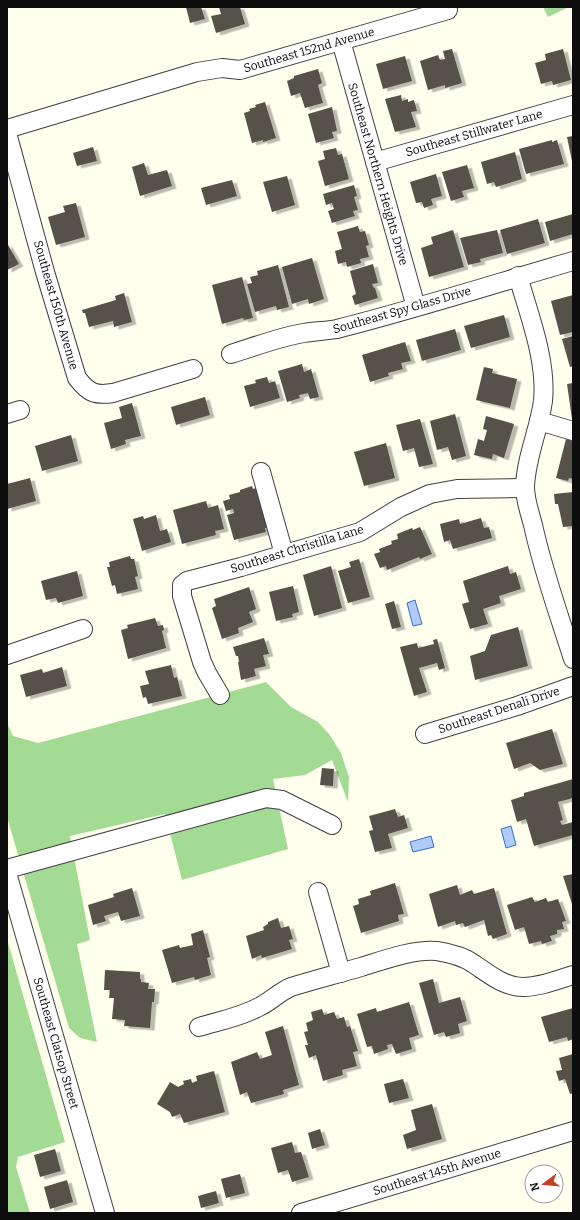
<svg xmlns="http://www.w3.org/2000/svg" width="580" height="1220" viewBox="0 0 580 1220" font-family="Bitter,serif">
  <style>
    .forest { fill: #a3db95 }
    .water { fill: #b0cbf7; stroke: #366cd0 }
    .building { fill: #565149; filter: url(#shadow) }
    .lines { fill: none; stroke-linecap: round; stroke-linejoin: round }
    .minor-casing { stroke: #404040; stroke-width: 20 }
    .minor { stroke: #fff; stroke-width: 18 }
    .labels { text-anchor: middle; stroke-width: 4; stroke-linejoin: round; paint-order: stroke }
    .street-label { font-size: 12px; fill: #0d0d0d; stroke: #fff }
  </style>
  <defs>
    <filter id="shadow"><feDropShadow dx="4.5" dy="2.5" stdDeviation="0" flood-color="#0004"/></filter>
  </defs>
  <rect width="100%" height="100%" fill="#feffed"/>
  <!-- forest -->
  <g class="forest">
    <path d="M543,7H569L548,17Z"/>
    <path d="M266,682L291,707L318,722L329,734L341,753L349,777L348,802L332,760L305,775L273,779L288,849L182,880L165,814L70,836L90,940L77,944L97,1042L80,1038L69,1028L7,817V723L13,736L38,743Z"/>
    <path d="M7,942L9,946L65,1142L18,1157L16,1167L30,1213H7Z"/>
  </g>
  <!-- water -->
  <g class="water">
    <path d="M415,600L422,624L413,626L407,603Z"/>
    <path d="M511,826L516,845L506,848L501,829Z"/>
    <path d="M431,836L434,847L413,852L410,842Z"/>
  </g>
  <!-- building -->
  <g class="building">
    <path d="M186,7H201L205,19L190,23Z"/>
    <path d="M219,7H240L245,24L216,33L211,16L221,14Z"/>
    <path d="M452,49L462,83L445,88V85L428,90L420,61L438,55L440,60L445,59L443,51Z"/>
    <path d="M563,49L571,80L553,85L552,81L541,84L535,63L546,60L545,54Z"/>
    <path d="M405,56L412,81L383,89L376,64Z"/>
    <path d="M318,69L322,83L318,85L323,103L305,108L300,93L291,96L287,81L294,78V76Z"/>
    <path d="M401,95L402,101L408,99V102L414,100L417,111L411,112L416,127L395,132L385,99Z"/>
    <path d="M265,102L276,138L263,142V140L252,143L244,113L250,111L249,109L256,107L255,105Z"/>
    <path d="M332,107L337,131L332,132L334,138L316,143L308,114Z"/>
    <path d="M573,136V161H572L567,137Z"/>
    <path d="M552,140V142L557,140L564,164L526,174L519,149Z"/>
    <path d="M93,147L97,161L77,166L73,153Z"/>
    <path d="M336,148L338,155L342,154L349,179L325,186L318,161L325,159L323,151Z"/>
    <path d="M515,152L522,179L496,187L494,182L487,184L481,162Z"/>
    <path d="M144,163L148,175L167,170L172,186L140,196L132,167Z"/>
    <path d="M467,165L474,188L462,191L464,197L451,201L442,172Z"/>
    <path d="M436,174L442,196L431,199L433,205L424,208L422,202L416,203L410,182Z"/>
    <path d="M287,176L295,205L272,212L263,182Z"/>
    <path d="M232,180L237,196L206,205L201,188Z"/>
    <path d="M354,185L357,196L354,197L358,210L353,211L355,216L332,223L328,211L334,209L332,203L326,205L323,194Z"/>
    <path d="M76,203L85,237L56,245L48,217L65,212L63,206Z"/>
    <path d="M573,214V234L550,241L545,222Z"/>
    <path d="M538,219L545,243L507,254L500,230Z"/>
    <path d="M358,226L360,232L365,231L369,245L366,246L369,257L360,259L361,263L347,267L346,262L338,264L335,251L342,249L337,232Z"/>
    <path d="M453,230L464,267L429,277L421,248L433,244L431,237Z"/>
    <path d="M497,230L503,253L480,259L481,262L468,265L460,238Z"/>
    <path d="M7,243L19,264L7,270Z"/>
    <path d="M312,258L324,299L309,304L308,299L292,304L282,267Z"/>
    <path d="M373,264L378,283L372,284L374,288H375L378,298L355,305L352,296L356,294L350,271Z"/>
    <path d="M278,265L289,307L277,310L276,306L255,312L247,284L252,283L250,277L258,275L257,271Z"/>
    <path d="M242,277L253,318L244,320L243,318L222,324L212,285Z"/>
    <path d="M124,293L132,322L114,327L113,321L89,327L85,313H83L82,310L116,300L115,296Z"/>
    <path d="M573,295V332L560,335L551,301Z"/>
    <path d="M504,315L510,337L471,348L464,326Z"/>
    <path d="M455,329L461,350L422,361L416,340Z"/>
    <path d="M573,336V366L570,367L562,339Z"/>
    <path d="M405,342L411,361L401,363L403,369L388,373L389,376L370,382L362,355Z"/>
    <path d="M302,364L304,372L311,369L319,397L310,399L308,393L299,395L300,398L287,402L278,371Z"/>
    <path d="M484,367L493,369L492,373L517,379L510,408L476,400Z"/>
    <path d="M267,377L269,383L275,381L280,398L250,407L244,386L256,383L255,380Z"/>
    <path d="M573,383V419H572L567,384Z"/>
    <path d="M205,397L210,415L176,425L171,407Z"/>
    <path d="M132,403L141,436L125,440L126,444L111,449L104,423L122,418L119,407Z"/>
    <path d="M455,414L466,456L452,460L448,447L437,450L430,421Z"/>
    <path d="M486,416L514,424L504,458L493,454L492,459L474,455L478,439L484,441L487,430L483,429Z"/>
    <path d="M420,419L433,464L419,467L414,448L403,451L396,425Z"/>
    <path d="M71,435L78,461L42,471L35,446Z"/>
    <path d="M566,439L573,441V479L569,478L568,481L556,478Z"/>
    <path d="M386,443L395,478L364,486L354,452Z"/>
    <path d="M30,478L36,501L7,509V484Z"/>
    <path d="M252,486L253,489L262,486L273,526L265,528L266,532L234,540L227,515L234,513L233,509L226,511L223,501L230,499L229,495L240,492V490Z"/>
    <path d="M573,492V526L563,527L558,504H555L554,494Z"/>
    <path d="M206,501L208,508L218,505L224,529L215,531L216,535L182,544L173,510Z"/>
    <path d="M156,515L160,531L167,529L171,542L142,551L133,519L143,516L144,519Z"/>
    <path d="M481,518L484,528L489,527L492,538L453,549L450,540L444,542L440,524L459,519L460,524Z"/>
    <path d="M420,527L432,554L420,559L419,557L387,570L386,566L380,568L374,554L380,552L379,549L392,544L391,541L398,539L397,534L412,528L413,530Z"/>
    <path d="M130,556L131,559H134L138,576L135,577L138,589L117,594L115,585L112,586L107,567H110L109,562Z"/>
    <path d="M359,559L370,597L348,603L338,571L351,567L349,562Z"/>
    <path d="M331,566L342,608L314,616L303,575Z"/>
    <path d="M508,566L510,574L516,572L521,589L499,596L501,603L483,609L488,624L470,629L462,604L469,602L463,581Z"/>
    <path d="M77,571L83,596L58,603L56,598L46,600L41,581Z"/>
    <path d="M293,586L299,612L292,614L293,617L276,621L269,592Z"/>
    <path d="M249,587L256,609L249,612L253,622L238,628L239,633L222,639L212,608L216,606L214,599Z"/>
    <path d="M394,601L401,627L392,629L385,604Z"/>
    <path d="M155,618L158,626L163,625L164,630L162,631L166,648L128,659L121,630L128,628L127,625Z"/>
    <path d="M518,627L528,666L475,680L470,656L485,651L491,635Z"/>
    <path d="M264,638L269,654L263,655L266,666L254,669L256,676L241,680L238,662H239L238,656H236L233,647Z"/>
    <path d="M437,639L445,668L439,670L437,663L419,668L427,692L414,696L400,647L417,643L418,648L434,644L433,640Z"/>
    <path d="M171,665L174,678L177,677L182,696L148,704L146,697L143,698L140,686L149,684L145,671Z"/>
    <path d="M62,667L67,686L26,697L20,675L42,669L43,673Z"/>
    <path d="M552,729L563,764L540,770L530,763L514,769L506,743Z"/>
    <path d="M322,768L334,769L333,786L320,785Z"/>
    <path d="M573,779V798L558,802L563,820L560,821L562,825L573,822V835L534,846L526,819L517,822L511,800L524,796V793Z"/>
    <path d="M395,809L398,817L404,815L408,828L388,834L392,848L375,852L369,831L373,830L369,816Z"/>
    <path d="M573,874V907L563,876Z"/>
    <path d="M395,883L404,914L398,915L399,921L361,933L353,906L359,904L358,899L371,895L370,891Z"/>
    <path d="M457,885L460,895L472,890L474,894L494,888L507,934L493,939L491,935L488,936L484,920L465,927L463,923L456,925L455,921L438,927L429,894Z"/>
    <path d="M132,888L140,916L121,921L118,912L104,916L106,921L93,925L88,905L114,897L113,894Z"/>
    <path d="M532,897L535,902L546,898L548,902L558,899L566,921L562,922L564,929L557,930V934L550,936L552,941L542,944L541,941L529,944L524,927L515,930L507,905Z"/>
    <path d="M278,918L281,928L289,926L293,939L289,940L292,949L262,958L261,955L252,959L246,936L264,930L263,927L268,924V922Z"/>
    <path d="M203,930L210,957L207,958L211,975L195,980L194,977L172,983L162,950L179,945L180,948L193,945L191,934Z"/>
    <path d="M105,970L140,972V979H141V982L149,983L148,989H155L154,1002H152L150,1028L124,1026L125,1020L112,1019L114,998H109L110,990H104Z"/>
    <path d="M433,979L439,1003L460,997L467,1021L458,1024L460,1033L446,1037L444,1032L434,1035L419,983Z"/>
    <path d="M409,1002L419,1035L409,1038L412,1049L396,1054L392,1044L387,1045L388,1049L374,1054L372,1046L367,1047L357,1014L376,1008L377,1012Z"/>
    <path d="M573,1008V1039L568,1041L567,1037L549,1042L541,1017Z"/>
    <path d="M322,1009L324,1015L334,1012L337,1019L344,1017L347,1027L350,1026L358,1051L353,1052L357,1066L342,1070L343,1075L323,1081L316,1055L309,1058L305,1045H308L304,1032L308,1031L306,1023L313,1020L311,1012Z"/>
    <path d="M283,1026L299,1085L283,1090L284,1094L251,1103L247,1092L240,1095L231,1062L257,1052L260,1059L272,1055L265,1032Z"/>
    <path d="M573,1054V1093L570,1094L565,1079L559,1081L556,1071L562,1070L559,1058Z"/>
    <path d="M214,1071L225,1112L184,1123L180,1114L172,1117L170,1112L157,1104L170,1082L178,1087L184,1084L183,1081L191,1079L192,1083L197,1081L196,1076Z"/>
    <path d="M403,1079L409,1098L389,1103L384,1084Z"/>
    <path d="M432,1104L442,1139L407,1149L403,1135L416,1130L411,1110Z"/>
    <path d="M320,1129L325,1145L312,1149L308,1133Z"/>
    <path d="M292,1142L295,1153L301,1152L309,1177L292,1182L288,1170L278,1173L271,1148Z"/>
    <path d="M55,1149L61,1171L40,1177L34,1155Z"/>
    <path d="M240,1174L245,1193L226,1198L221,1179Z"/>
    <path d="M67,1180L73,1202L50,1209L44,1187Z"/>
    <path d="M216,1191L219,1203L201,1208L198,1196Z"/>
  </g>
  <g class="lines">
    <!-- minor casing -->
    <g class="minor-casing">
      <g id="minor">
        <path d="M341,41L416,307"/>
        <path d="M7,129L197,72L222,68L240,70L448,10"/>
        <path d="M7,133L45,272L77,378C88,392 94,396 113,393L193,369"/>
        <path d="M375,162L573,105"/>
        <path d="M518,276C529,315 547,360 543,401C539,430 526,457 525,487C525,500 530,513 533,525C543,571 559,615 573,659"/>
        <path d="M231,354C254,347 279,337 304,333C315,331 326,331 337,329C416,309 494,284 573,261"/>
        <path d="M7,414L20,410"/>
        <path d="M539,421L573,431"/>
        <path d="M261,472L284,554"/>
        <path d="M7,655L83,629"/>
        <path d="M220,695L207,673L202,662L182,596V585L187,581L241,567L360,532L401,507L430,494L457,489L525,488"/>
        <path d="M425,734L517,706L573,686"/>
        <path d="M7,869L266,798L282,800L332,825"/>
        <path d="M7,873L105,1213"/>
        <path d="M318,892L341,973"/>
        <path d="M199,1027C219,1021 240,1017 259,1007C270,1002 279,992 291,987C314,980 337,974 361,967C384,960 413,949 437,951C450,953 464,957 474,964C489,974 504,987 523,987C540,987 557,980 573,975"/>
        <path d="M301,1213L573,1131"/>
      </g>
    </g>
    <!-- minor -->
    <use href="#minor" class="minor"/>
  </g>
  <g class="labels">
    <!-- street labels -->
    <g class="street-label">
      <text transform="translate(309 50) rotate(-16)" y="4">Southeast 152nd Avenue</text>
      <text transform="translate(474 133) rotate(-16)" y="4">Southeast Stillwater Lane</text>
      <text transform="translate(378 174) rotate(74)" y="4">Southeast Northern Heights Drive</text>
      <text transform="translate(56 305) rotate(74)" y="4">Southeast 150th Avenue</text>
      <text transform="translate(402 310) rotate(-16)" y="4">Southeast Spy Glass Drive</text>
      <text transform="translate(297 549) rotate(-17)" y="4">Southeast Christilla Lane</text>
      <text transform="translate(499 710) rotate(-18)" y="4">Southeast Denali Drive</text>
      <text transform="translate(56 1043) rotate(74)" y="4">Southeast Clatsop Street</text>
      <text transform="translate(437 1172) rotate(-17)" y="4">Southeast 145th Avenue</text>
    </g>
  </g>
  <!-- border -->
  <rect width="580" height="1220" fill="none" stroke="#0d0d0d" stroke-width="16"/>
  <!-- north arrow -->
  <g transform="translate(544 1184) rotate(254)"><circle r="19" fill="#ffffff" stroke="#9e9e9e"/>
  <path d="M0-3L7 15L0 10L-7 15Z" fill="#c04222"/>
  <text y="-6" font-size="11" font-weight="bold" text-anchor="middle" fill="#0d0d0d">N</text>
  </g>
</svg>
